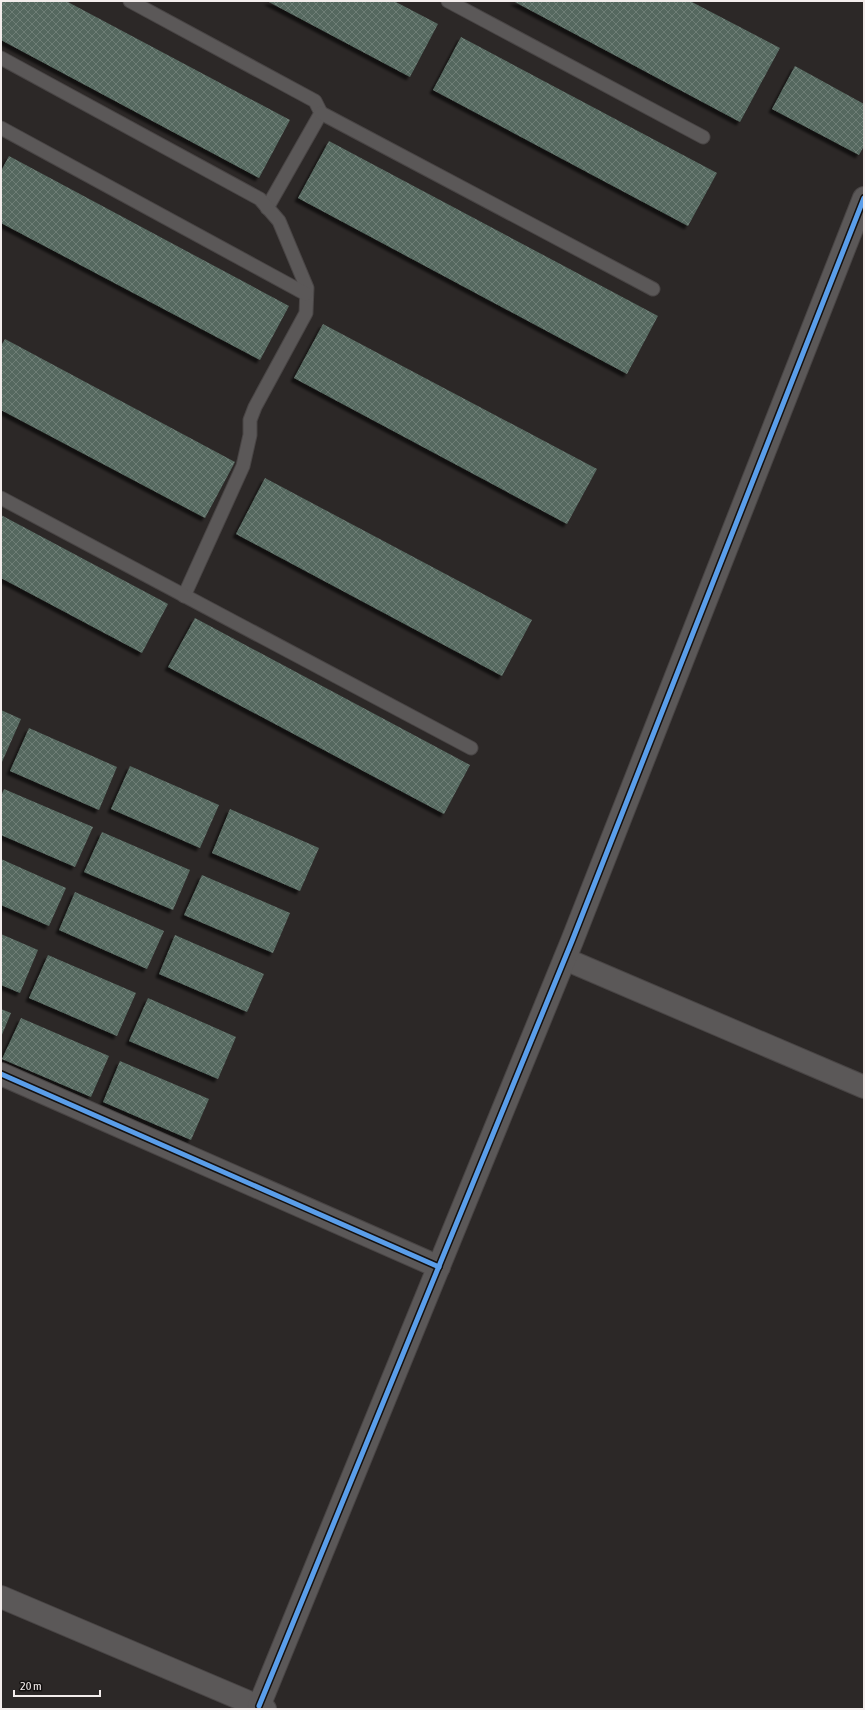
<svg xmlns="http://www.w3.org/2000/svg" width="865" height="1710" viewBox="0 0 865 1710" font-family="'Asap Condensed',sans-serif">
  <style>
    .building { fill: url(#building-cross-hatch); filter: url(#shadow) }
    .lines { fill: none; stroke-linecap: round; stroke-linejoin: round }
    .lane-casing { stroke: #494545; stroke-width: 15 }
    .street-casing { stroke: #494545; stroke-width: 24 }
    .lane { stroke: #5b5858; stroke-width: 13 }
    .street { stroke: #5b5858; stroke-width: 22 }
    .cycleway-casing { stroke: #141110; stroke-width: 8 }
    .cycleway { stroke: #5a9eea; stroke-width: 5 }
  </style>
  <defs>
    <pattern id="building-cross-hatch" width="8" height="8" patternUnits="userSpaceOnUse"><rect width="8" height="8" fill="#55685f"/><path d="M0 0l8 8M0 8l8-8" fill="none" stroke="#6e7e76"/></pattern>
    <filter id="shadow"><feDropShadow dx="-3.5" dy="3.5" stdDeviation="1" flood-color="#0009"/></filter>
  </defs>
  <rect width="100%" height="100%" fill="#2c2827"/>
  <!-- building -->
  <g class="building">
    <path d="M1,1H66L290,120L259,178L1,40Z"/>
    <path d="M267,1H394L438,24L410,77Z"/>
    <path d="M513,1H690L780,48L740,122Z"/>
    <path d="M461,37L717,173L688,226L433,90Z"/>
    <path d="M795,66L864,104V146L859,155L772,109Z"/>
    <path d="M329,141L658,316L627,374L298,198Z"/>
    <path d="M9,156L289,306L260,360L1,223V171Z"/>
    <path d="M323,324L597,469L567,524L294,378Z"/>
    <path d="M5,339L235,462L205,518L1,410V346Z"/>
    <path d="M265,478L532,620L502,676L236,534Z"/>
    <path d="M1,515L168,604L142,653L1,578Z"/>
    <path d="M195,618L470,765L444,814L168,667Z"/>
    <path d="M1,710L21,719L2,762L1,761Z"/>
    <path d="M29,728L117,767L99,810L10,771Z"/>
    <path d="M130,766L219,805L200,848L111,809Z"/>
    <path d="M4,789L93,827L75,867L1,835V796Z"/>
    <path d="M230,809L319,848L300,891L212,853Z"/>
    <path d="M102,832L190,870L173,910L84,872Z"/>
    <path d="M1,859L66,888L49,926L1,905Z"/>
    <path d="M202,875L290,913L273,953L184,915Z"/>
    <path d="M75,892L164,931L147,969L59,930Z"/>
    <path d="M1,934L38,950L20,993L1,985Z"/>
    <path d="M175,935L264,974L247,1012L159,974Z"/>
    <path d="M48,955L136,993L117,1036L29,998Z"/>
    <path d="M148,998L236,1037L218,1079L129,1041Z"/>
    <path d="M1,1009L11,1013L1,1037Z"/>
    <path d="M21,1018L109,1056L91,1097L2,1059Z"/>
    <path d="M120,1061L209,1099L191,1140L103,1102Z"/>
  </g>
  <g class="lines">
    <!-- lane casing -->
    <g class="lane-casing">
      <g id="lane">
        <path d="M130,1L315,101L321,113L267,208"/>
        <path d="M448,1L703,137"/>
        <path d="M1,58L260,199L279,221L307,288L306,313L255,407L250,420V435L243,466L184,596"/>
        <path d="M321,113L653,289"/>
        <path d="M1,128L306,294"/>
        <path d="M1,498L471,748"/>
      </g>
    </g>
    <!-- street casing -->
    <g class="street-casing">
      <g id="street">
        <path d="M565,959L864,1087"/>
        <path d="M1,1074L439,1267"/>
        <path d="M1,1597L265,1709"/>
        <path d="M259,1706L572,941L864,198"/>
      </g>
    </g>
    <!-- lane -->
    <use href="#lane" class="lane"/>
    <!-- street -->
    <use href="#street" class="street"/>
    <!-- cycleway casing -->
    <g class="cycleway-casing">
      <g id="cycleway">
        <path d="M1,1074L439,1267"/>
        <path d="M259,1706L572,941L864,198"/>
      </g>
    </g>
    <!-- cycleway -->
    <use href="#cycleway" class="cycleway"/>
  </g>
  <!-- border -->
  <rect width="865" height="1710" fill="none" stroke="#f3edec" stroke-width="4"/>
  <!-- scale -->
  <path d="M14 1690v6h86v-6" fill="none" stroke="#f3edec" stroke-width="2"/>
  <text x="20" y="1690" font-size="12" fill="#f3edec" stroke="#141110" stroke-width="3" paint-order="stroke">20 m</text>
</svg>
